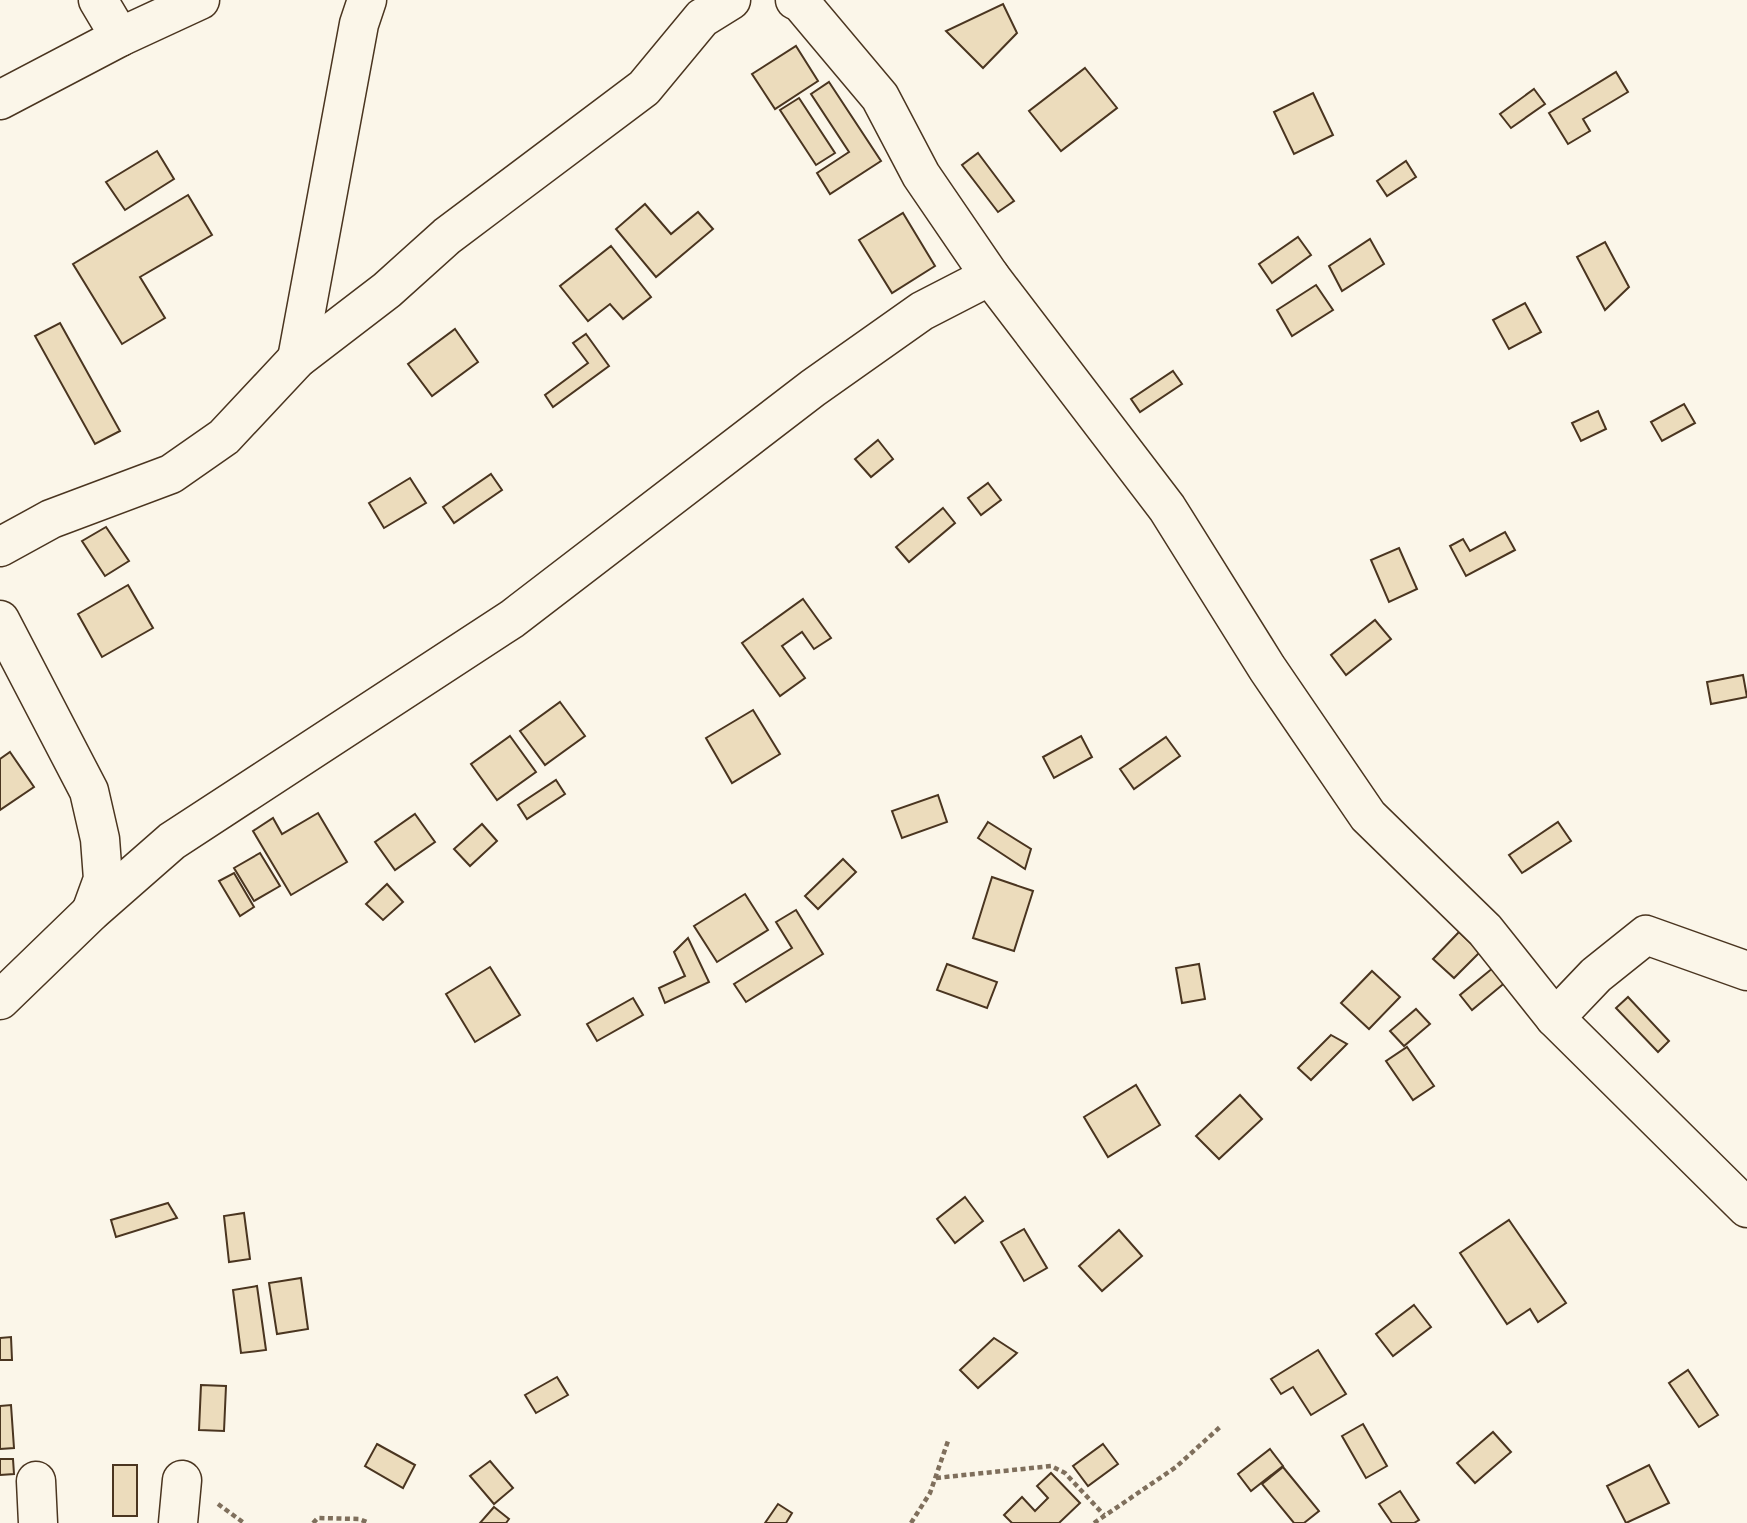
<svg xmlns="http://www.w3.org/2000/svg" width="1747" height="1523" viewBox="0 0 1747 1523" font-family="Roboto,sans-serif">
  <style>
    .building { fill: #ecdcbc; stroke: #4a3520; stroke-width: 2 }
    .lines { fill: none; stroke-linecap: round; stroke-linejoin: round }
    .minor-casing { stroke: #4a3520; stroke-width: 41 }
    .path { stroke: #7f6f5c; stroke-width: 4.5; stroke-dasharray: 5 3.5; stroke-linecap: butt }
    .minor { stroke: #fbf6e9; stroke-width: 38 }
  </style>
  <rect width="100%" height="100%" fill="#fbf6e9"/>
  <!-- building -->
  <g class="building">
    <path d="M1003,4L1017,33L983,68L946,31Z"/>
    <path d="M796,46L818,81L775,109L752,74Z"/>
    <path d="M1085,68L1117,108L1061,151L1029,111Z"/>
    <path d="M1616,72L1628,92L1583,119L1590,131L1568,144L1549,113Z"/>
    <path d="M829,82L881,161L830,194L817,173L849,152L811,94Z"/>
    <path d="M1534,89L1545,104L1511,128L1500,114Z"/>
    <path d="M1313,93L1333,135L1294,154L1274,112Z"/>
    <path d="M799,98L835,153L816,165L780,110Z"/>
    <path d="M157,151L174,179L125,210L106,182Z"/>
    <path d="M978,153L1014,201L998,212L962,165Z"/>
    <path d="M1406,161L1416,177L1387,196L1377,181Z"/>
    <path d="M188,195L212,235L140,277L165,318L122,344L73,264Z"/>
    <path d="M645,204L671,234L698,212L713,229L656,277L616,229Z"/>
    <path d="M903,213L935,266L892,293L859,240Z"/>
    <path d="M1298,237L1311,255L1272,283L1259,264Z"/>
    <path d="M1370,239L1384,264L1342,291L1329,266Z"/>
    <path d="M1605,242L1629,287L1605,310L1577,257Z"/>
    <path d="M611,246L651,297L623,319L610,304L588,321L560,286Z"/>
    <path d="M1316,285L1333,310L1292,336L1277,310Z"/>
    <path d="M1525,303L1541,332L1509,349L1493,320Z"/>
    <path d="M60,323L120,431L95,444L35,336Z"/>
    <path d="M455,329L478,362L432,396L408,364Z"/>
    <path d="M586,334L609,366L553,407L545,395L588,363L573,343Z"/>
    <path d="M1173,371L1182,384L1140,412L1131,399Z"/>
    <path d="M1684,404L1695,423L1662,441L1651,422Z"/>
    <path d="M1598,411L1606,429L1581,441L1572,423Z"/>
    <path d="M878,440L893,459L871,477L855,459Z"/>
    <path d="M491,474L502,490L454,523L443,507Z"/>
    <path d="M410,478L426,503L384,528L369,503Z"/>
    <path d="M988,483L1001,500L981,515L968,498Z"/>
    <path d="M943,508L955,523L909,562L896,547Z"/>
    <path d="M106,527L129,561L105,576L82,541Z"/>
    <path d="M1505,532L1515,550L1466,576L1450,546L1463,539L1470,551Z"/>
    <path d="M1399,548L1417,589L1389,602L1371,560Z"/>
    <path d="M128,585L153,628L102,657L78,614Z"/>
    <path d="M803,599L831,638L814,649L802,632L782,646L805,678L780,696L742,643Z"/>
    <path d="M1375,620L1391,639L1346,675L1331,655Z"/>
    <path d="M1743,675L1747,697L1711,704L1707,682Z"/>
    <path d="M560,702L585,736L545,765L520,731Z"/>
    <path d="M753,710L780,754L732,783L706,738Z"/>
    <path d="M510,736L536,772L497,800L471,764Z"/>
    <path d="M1081,736L1092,757L1054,778L1043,757Z"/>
    <path d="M1166,737L1180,756L1134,789L1120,769Z"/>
    <path d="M10,752L34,787L0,810V759Z"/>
    <path d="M556,780L565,794L527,819L518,805Z"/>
    <path d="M938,795L947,822L902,838L892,811Z"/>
    <path d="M318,813L347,862L291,895L253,831L273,818L282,834Z"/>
    <path d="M415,814L435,842L395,870L375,842Z"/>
    <path d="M988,822L1031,849L1025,869L978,838Z"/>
    <path d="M1558,822L1571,841L1522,873L1509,855Z"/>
    <path d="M482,824L497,841L470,866L454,849Z"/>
    <path d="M260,853L280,886L254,901L234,868Z"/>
    <path d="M843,859L856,872L818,909L805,896Z"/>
    <path d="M234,873L254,907L240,916L219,881Z"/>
    <path d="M992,877L1033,891L1014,951L973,938Z"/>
    <path d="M387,884L403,902L383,920L366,904Z"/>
    <path d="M745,894L768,930L717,962L694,926Z"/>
    <path d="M796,910L823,954L746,1002L734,984L792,948L776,922Z"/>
    <path d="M1459,932L1480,952L1454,978L1433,959Z"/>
    <path d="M688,938L709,982L665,1003L659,988L685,976L674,952Z"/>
    <path d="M947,964L997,982L987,1008L937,990Z"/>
    <path d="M1199,964L1205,999L1182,1003L1176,968Z"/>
    <path d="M490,967L520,1015L475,1042L446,994Z"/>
    <path d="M1494,967L1507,981L1472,1010L1460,995Z"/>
    <path d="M1372,971L1400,997L1369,1029L1341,1003Z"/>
    <path d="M1628,997L1669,1041L1658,1052L1616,1008Z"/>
    <path d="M633,998L643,1015L597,1041L587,1024Z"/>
    <path d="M1416,1009L1430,1024L1404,1046L1390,1031Z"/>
    <path d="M1331,1035L1347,1044L1311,1080L1298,1068Z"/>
    <path d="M1407,1047L1434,1086L1413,1100L1386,1061Z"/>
    <path d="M1136,1085L1160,1125L1108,1157L1084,1117Z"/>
    <path d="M1240,1095L1262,1119L1219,1159L1196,1136Z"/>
    <path d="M965,1197L983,1221L955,1243L937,1219Z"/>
    <path d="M168,1203L177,1218L116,1237L111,1220Z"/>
    <path d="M244,1213L250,1259L229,1262L224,1216Z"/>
    <path d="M1509,1220L1566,1303L1538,1322L1530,1309L1507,1324L1460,1253Z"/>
    <path d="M1024,1229L1047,1268L1024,1281L1001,1242Z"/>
    <path d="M1119,1230L1142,1256L1102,1291L1079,1266Z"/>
    <path d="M301,1278L308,1329L277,1334L269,1283Z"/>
    <path d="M257,1286L266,1350L241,1353L233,1290Z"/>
    <path d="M1414,1305L1431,1327L1393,1356L1376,1334Z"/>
    <path d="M11,1337L12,1360H0V1338Z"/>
    <path d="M994,1338L1017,1353L978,1388L960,1370Z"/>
    <path d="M1318,1350L1346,1394L1311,1415L1293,1387L1281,1394L1271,1379Z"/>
    <path d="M1688,1370L1718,1415L1699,1427L1669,1383Z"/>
    <path d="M557,1377L568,1395L536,1413L525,1395Z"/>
    <path d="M201,1385L226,1386L224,1431L199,1430Z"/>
    <path d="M11,1405L14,1448L0,1449V1406Z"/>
    <path d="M1363,1424L1387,1466L1366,1478L1342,1436Z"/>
    <path d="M1493,1432L1511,1452L1475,1483L1457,1463Z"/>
    <path d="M377,1444L415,1465L403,1488L365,1466Z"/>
    <path d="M1103,1444L1118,1464L1088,1486L1073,1466Z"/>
    <path d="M1270,1449L1283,1466L1251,1491L1238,1474Z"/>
    <path d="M0,1459H13L14,1474L0,1475Z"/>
    <path d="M490,1461L513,1488L494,1504L470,1476Z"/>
    <rect x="113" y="1465" width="24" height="51"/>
    <path d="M1649,1465L1669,1503L1626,1523L1607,1486Z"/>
    <path d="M1283,1467L1319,1511L1304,1523H1294L1262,1484Z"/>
    <path d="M1051,1473L1080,1503L1059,1523H1012L1004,1515L1022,1497L1035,1511L1048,1498L1037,1486Z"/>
    <path d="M1400,1491L1419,1520L1414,1523H1392L1379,1504Z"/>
    <path d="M778,1504L792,1513L786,1523H765Z"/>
    <path d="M494,1507L509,1519L506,1523H480Z"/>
  </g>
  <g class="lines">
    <!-- minor casing -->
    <g class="minor-casing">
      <g id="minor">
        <path d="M795,0L801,3L880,97L921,175L990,276L1167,508L1267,668L1368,816L1485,930L1555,1018L1747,1208"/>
        <path d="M120,37L200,0"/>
        <path d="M0,100L120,37L98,0"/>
        <path d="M297,359L359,24L367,0"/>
        <path d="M0,547L51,519L171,474L224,437L297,359L387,290L447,236L644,88L702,18L731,0"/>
        <path d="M0,620L89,791L100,839L103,879L91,912"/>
        <path d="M0,1000L91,912L172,841L512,619L813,388L922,311L990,276"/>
        <path d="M1555,1018L1596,975L1646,935L1747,971"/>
        <path d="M36,1481L38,1523"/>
        <path d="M178,1523L182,1480"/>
      </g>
    </g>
    <!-- path -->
    <g class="path">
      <path d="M936,1478L1051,1466L1065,1473L1104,1515"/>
      <path d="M218,1504L244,1523"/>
      <path d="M313,1523L318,1518L359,1519L369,1523"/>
      <path d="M911,1523L930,1493L948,1441"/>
      <path d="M1094,1523L1176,1467L1220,1427"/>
    </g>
    <!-- minor -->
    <use href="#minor" class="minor"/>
  </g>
</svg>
